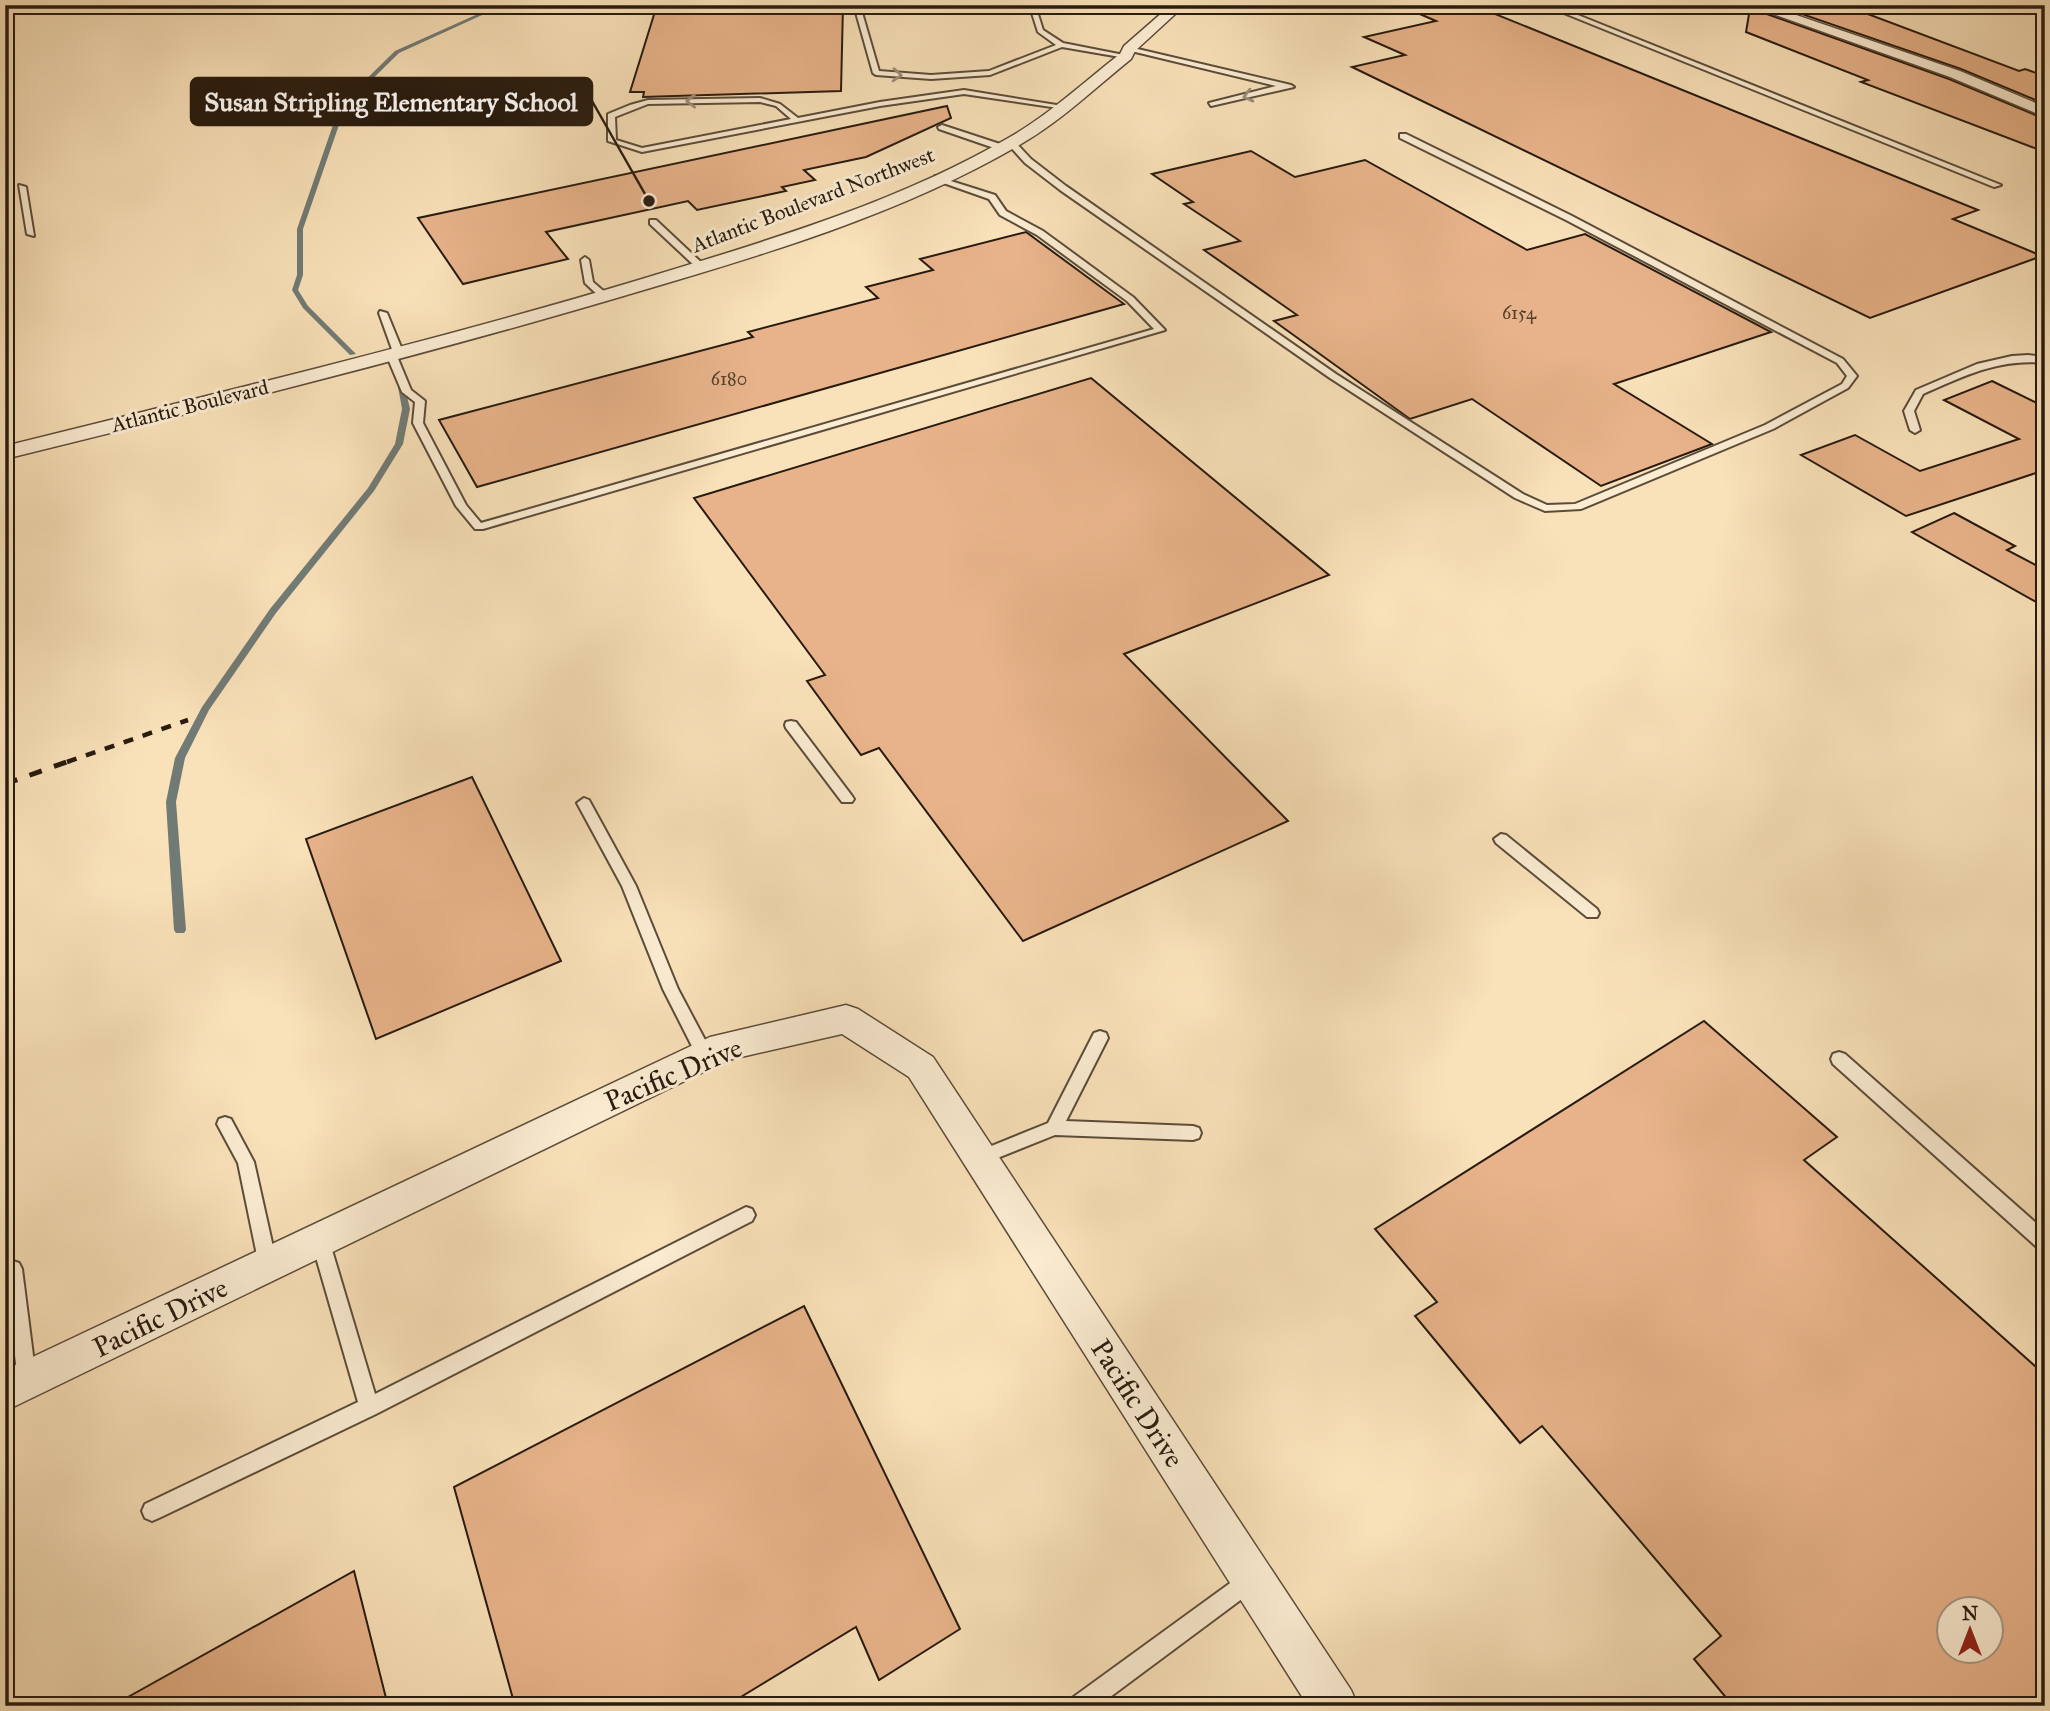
<svg xmlns="http://www.w3.org/2000/svg" width="2050" height="1711" viewBox="0 0 2050 1711" font-family="'IM FELL Great Primer',serif">
  <style>
    .lines { fill: none; stroke-linecap: round; stroke-linejoin: round }
    .stream { fill: #717b76; fill-rule: evenodd }
    .building { fill: #e8b38a; stroke: #271b0f; stroke-width: 2; fill-rule: evenodd }
    .lane-casing { stroke: #5c4c3a; stroke-width: 4 }
    .street-casing { stroke: #5c4c3a; stroke-width: 3 }
    .lane { fill: #fbecd2; fill-rule: evenodd }
    .street { fill: #fbecd2; fill-rule: evenodd }
    .rail-far1 { stroke: #271b0f; stroke-width: 4.5; stroke-dasharray: 10 10; stroke-linecap: butt }
    .rail { stroke: #271b0f; stroke-width: 5; stroke-dasharray: 13 13; stroke-linecap: butt }
    .oneway { stroke: #9c8e7a }
    .labels { text-anchor: middle; stroke-width: 6; stroke-linejoin: round; paint-order: stroke }
    .far-number-label { font-size: 18px; fill: #57412e }
    .far-street-label { font-size: 21px; fill: #271b0f; stroke: #fbecd2 }
    .near-street-label { font-size: 28px; fill: #271b0f; stroke: #fbecd2 }
    .leader { fill: none; stroke: #271b0f; stroke-width: 2.5 }
    .callout-dot { fill: #271b0f; stroke: #fbecd2; stroke-width: 2.5 }
    .callout { fill: #271b0f; stroke: #271b0f; stroke-width: 2.5 }
    .callout-label { font-size: 26px; text-anchor: middle; font-weight: bold; fill: #fff }
  </style>
  <rect width="100%" height="100%" fill="#f9e1b9"/>
  <filter id="stains"><feTurbulence type="fractalNoise" baseFrequency=".00286" numOctaves="4"/><feColorMatrix values="0 0 0 0 .2 0 0 0 0 .09 0 0 0 0 .02 0 0 0 .5 -.17"/></filter>
  <radialGradient id="worn" r=".72"><stop offset=".6" stop-color="#630" stop-opacity="0"/><stop offset="1" stop-color="#630" stop-opacity=".3"/></radialGradient>
  <g class="lines">
    <!-- stream -->
    <g class="stream">
      <path d="M498,5H504L399,53L354,97L340,122L303,229V275L298,290L308,306L356,354L350,355L303,308L292,290L297,275V229L334,122L350,95L395,51Z"/>
      <path d="M397,381L404,383L410,409L403,444L374,491L276,613L209,710L185,758L176,802L186,930L184,933H176L174,930L166,802L175,758L202,707L270,609L368,488L395,444L402,409Z"/>
    </g>
  </g>
  <!-- building -->
  <g class="building">
    <path d="M657,5H843L841,91L643,97L644,92H630Z"/>
    <path d="M1399,5H1473L1978,210L1953,219L2042,256L1870,318L1352,67L1405,55L1364,37L1436,21Z"/>
    <path d="M1776,5H1844L2019,71L2025,69L2045,76V104L1961,69Z"/>
    <path d="M1750,8L1949,79L2045,119V152L1861,82L1868,80L1746,32Z"/>
    <path d="M947,106L951,118L866,157L804,170L815,180L782,187L786,191L697,210L688,201L546,232L568,259L463,284L418,218Z"/>
    <path d="M1251,151L1295,177L1365,160L1527,250L1585,234L1771,332L1614,384L1712,444L1601,486L1472,399L1410,419L1274,321L1297,315L1204,250L1240,241L1184,204L1193,202L1152,174Z"/>
    <path d="M1026,232L1124,304L477,487L439,420L753,337L748,332L878,298L866,287L933,270L920,259Z"/>
    <path d="M1091,378L1329,575L1124,654L1288,821L1023,941L879,748L861,755L807,681L825,675L694,498Z"/>
    <path d="M1992,381L2045,407V470L1906,516L1801,455L1855,435L1920,471L2019,439L1944,400Z"/>
    <path d="M1954,513L2015,546L2007,550L2045,570V607L1912,532Z"/>
    <path d="M472,777L561,961L376,1039L306,839Z"/>
    <path d="M1704,1021L1837,1137L1804,1160L2045,1375V1706H1733L1694,1659L1721,1636L1542,1426L1520,1443L1415,1316L1437,1302L1375,1229ZM1949,1609H1991V1651H1949Z"/>
    <path d="M804,1306L960,1629L879,1680L856,1627L726,1706H515L454,1487Z"/>
    <path d="M354,1571L388,1706H112Z"/>
  </g>
  <g class="lines">
    <!-- lane casing -->
    <g class="lane-casing">
      <g id="lane">
        <path d="M858,5H865L861,9L879,71L931,75L989,71L1056,45L1038,32L1031,10L1024,5L1036,8L1043,30L1063,43L1129,56L1126,58L1062,47L990,75L931,79L876,75L873,73L855,9Z"/>
        <path d="M1544,5H1553L2001,185L1994,187Z"/>
        <path d="M1129,47L1291,85L1294,87L1211,106L1209,103L1276,86L1127,50Z"/>
        <path d="M964,90L1069,107L1065,109L964,94L880,106L642,152L608,141V114L630,105L648,100L760,98L780,104L798,118L880,102ZM760,102L776,106L791,119L642,148L616,140L615,117L648,104Z"/>
        <path d="M942,125L1006,146L1007,148L1000,150L939,129L938,127Z"/>
        <path d="M1400,134H1406L1572,216L1843,359L1857,376L1848,388L1773,429L1581,509L1545,511L1515,498L1330,378L1060,190L1025,163L1007,143L1014,141L1031,159L1066,186L1336,374L1523,494L1547,505L1575,504L1765,425L1842,384L1847,376L1837,363L1566,220L1400,138Z"/>
        <path d="M935,176L995,195L1006,211L1043,231L1133,297L1165,330L483,529H475L456,506L413,423L415,402L402,392L386,354L393,352L379,313L380,311L387,313L403,352L396,354L411,390L425,401L423,423L466,505L481,523L1154,329L1127,301L1037,235L1000,215L989,199L935,180Z"/>
        <path d="M19,185L26,187L34,236L27,234Z"/>
        <path d="M650,220H656L704,265V269H698L650,224Z"/>
        <path d="M585,257L589,260L593,282L607,294V298H601L585,283L581,260Z"/>
        <path d="M2028,355L2045,357V363C2000,358 1963,376 1923,394L1914,411L1920,430L1915,433L1910,430L1904,411L1916,390L1977,364L2012,356Z"/>
        <path d="M791,721L796,722L852,796L854,799L852,802H842L786,728L785,725L786,722Z"/>
        <path d="M584,798L589,800L636,886L678,989L713,1055L711,1060L705,1062L699,1060L663,989L622,886L577,803Z"/>
        <path d="M1501,834L1506,835L1597,909L1599,913L1597,917H1587L1496,843L1494,839Z"/>
        <path d="M1100,1031L1106,1033L1108,1038L1066,1121L1193,1126L1199,1128L1201,1133L1199,1138L1193,1140L1055,1135L980,1165L974,1163L972,1158L974,1153L1048,1123L1094,1033Z"/>
        <path d="M1839,1052L1845,1054L2045,1231V1251L2039,1249L1833,1064L1831,1059L1833,1054Z"/>
        <path d="M225,1117L231,1119L254,1162L277,1265L274,1271L268,1273L262,1271L259,1265L238,1163L217,1124L219,1119Z"/>
        <path d="M746,1207L752,1209L755,1215L752,1221L376,1414L159,1518L152,1521L145,1518L142,1511L145,1504L358,1402L311,1240L314,1234L320,1232L326,1234L329,1240L375,1394Z"/>
        <path d="M13,1261L19,1263L22,1269L36,1379L34,1386L27,1388L20,1386L18,1379L5,1278L7,1263Z"/>
        <path d="M1251,1570L1258,1573L1261,1580L1258,1587L1098,1706H1069L1072,1698L1244,1573Z"/>
      </g>
    </g>
    <!-- street casing -->
    <g class="street-casing">
      <g id="street">
        <path d="M1171,5H1185L1135,51L1131,59C1095,88 1061,121 1021,144C898,216 756,257 620,297C417,357 211,408 5,459V446C218,393 432,342 642,279C767,241 897,203 1010,137C1050,114 1084,82 1120,54L1124,46Z"/>
        <path d="M1748,5H1767L1960,71L2045,107V117L1950,77Z"/>
        <path d="M846,1005L858,1009L933,1057L1351,1690L1358,1706H1308L909,1077L842,1034L728,1060L5,1411V1370L710,1037Z"/>
      </g>
    </g>
    <!-- lane -->
    <use href="#lane" class="lane"/>
    <!-- street -->
    <use href="#street" class="street"/>
    <!-- rail-far1 -->
    <path class="rail-far1" d="M67,762L188,720"/>
    <!-- rail -->
    <path class="rail" d="M5,784L72,760"/>
  </g>
  <!-- one-way arrows -->
  <defs><path id="oneway-chevron" d="M-2-3.5L2.5 0L-2 3.5" fill="none" stroke-width="1.6" stroke-linecap="round" stroke-linejoin="round" transform="scale(1.75)"/></defs>
  <g class="oneway">
    <use href="#oneway-chevron" transform="translate(897 75) rotate(4)"/>
    <use href="#oneway-chevron" transform="translate(1248 96) rotate(166)"/>
    <use href="#oneway-chevron" transform="translate(691 101) rotate(179)"/>
  </g>
  <g class="labels">
    <!-- far-number labels -->
    <g class="far-number-label">
      <text x="1519" y="319">6154</text>
      <text x="729" y="385">6180</text>
    </g>
    <!-- far-street labels -->
    <g class="far-street-label">
      <text transform="translate(813 200) rotate(-21)" y="7">Atlantic Boulevard Northwest</text>
      <text transform="translate(190 406) rotate(-14)" y="7">Atlantic Boulevard</text>
    </g>
    <!-- near-street labels -->
    <g class="near-street-label">
      <text transform="translate(673 1074) rotate(-23)" y="10">Pacific Drive</text>
      <text transform="translate(160 1317) rotate(-26)" y="10">Pacific Drive</text>
      <text transform="translate(1138 1403) rotate(57)" y="10">Pacific Drive</text>
    </g>
  </g>
  <!-- callouts -->
  <path class="leader" d="M649 201L592 101"/>
  <circle class="callout-dot" cx="649" cy="201" r="7"/>
  <rect class="callout" x="191" y="78" width="401" height="47" rx="7"/>
  <g class="callout-label">
    <text x="391" y="111">Susan Stripling Elementary School</text>
  </g>
  <!-- margin -->
  <rect width="2050" height="1711" fill="none" stroke="#f9e1b9" stroke-width="28"/>
  <rect x="7" y="7" width="2036" height="1697" fill="none" stroke="#271b0f" stroke-width="3.5"/>
  <rect x="14" y="14" width="2022" height="1683" fill="none" stroke="#271b0f" stroke-width="2"/>
  <!-- north arrow -->
  <g transform="translate(1970 1630)"><circle r="33" fill="#fbecd2" stroke="#a69884" stroke-width="2"/>
  <path d="M0-5L12 26L0 18L-12 26Z" fill="#8f2418"/>
  <text y="-10" font-size="19" font-weight="bold" text-anchor="middle" fill="#271b0f">N</text>
  </g>
  <rect width="100%" height="100%" filter="url(#stains)"/>
  <rect width="100%" height="100%" fill="url(#worn)"/>
</svg>
